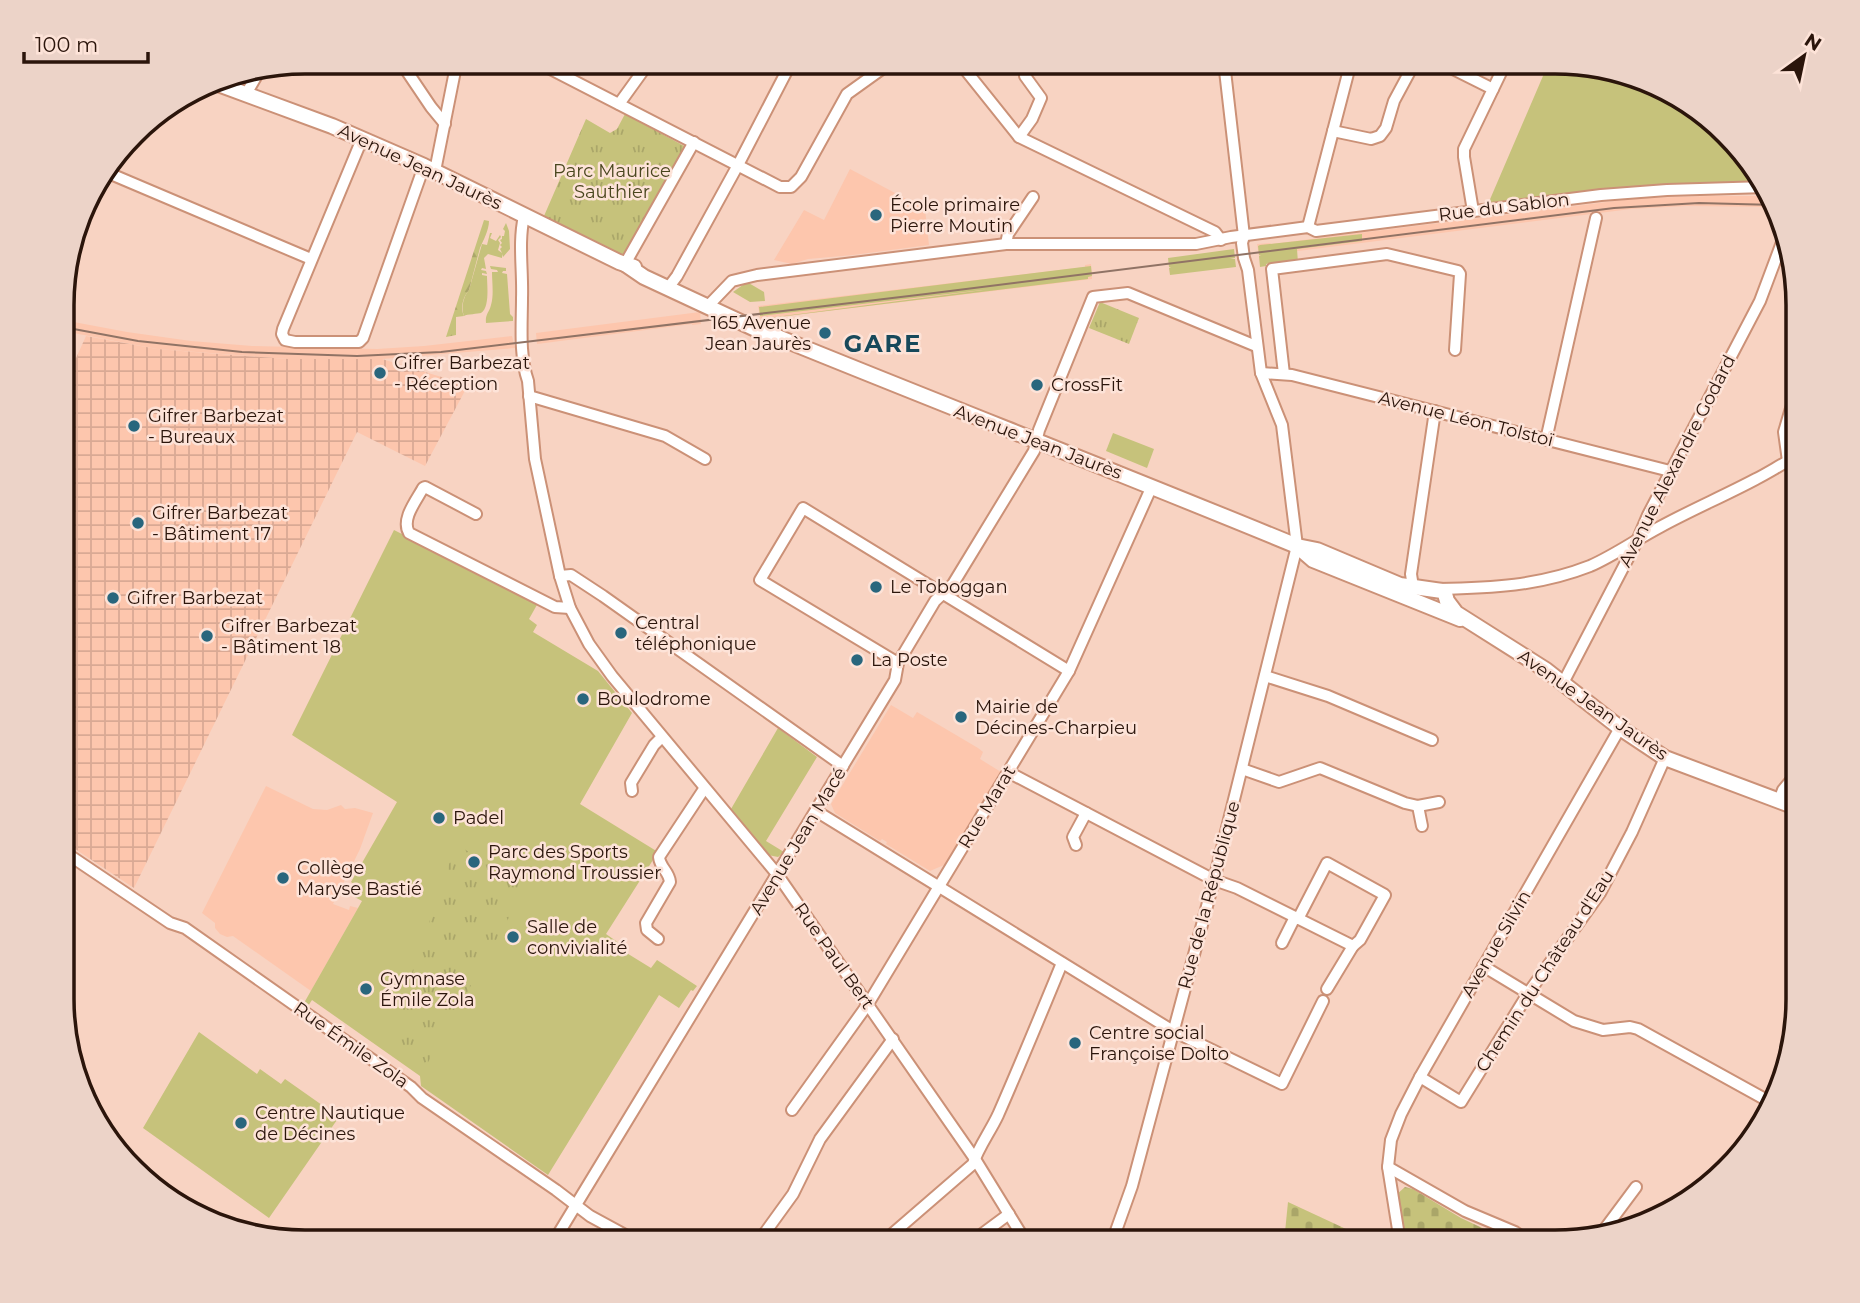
<svg xmlns="http://www.w3.org/2000/svg" width="1860" height="1303" viewBox="0 0 1860 1303" font-family="Montserrat,sans-serif">
  <style>
    .built { fill: #fdc6ad }
    .industrial { fill: url(#industrial-grid) }
    .grass { fill: #c6c27b }
    .forest { fill: url(#forest-firs) }
    .cemetery { fill: url(#cemetery-stones) }
    .park { fill: url(#park-tufts) }
    .lines { fill: none; stroke-linecap: round; stroke-linejoin: round }
    .minor-casing { stroke: #cb9177; stroke-width: 14 }
    .major-casing { stroke: #cb9177; stroke-width: 18 }
    .minor { stroke: #fff; stroke-width: 10 }
    .major { stroke: #fff; stroke-width: 14 }
    .tram { stroke: #907365; stroke-width: 2 }
    .poi-dot { fill: #29667d; stroke: #fde3d8; stroke-width: 2.5 }
    .labels { text-anchor: middle; stroke-width: 5; stroke-linejoin: round; paint-order: stroke }
    .street-label { font-size: 18px; fill: #2b150b; stroke: #fde3d8 }
    .park-label { font-size: 18px; fill: #49461e; stroke: #fde3d8 }
    .poi-label { font-size: 18px; fill: #2b150b; stroke: #fde3d8; text-anchor: start }
    .district-label { font-size: 24px; font-weight: bold; letter-spacing: 2px; fill: #17495b; stroke: #fde3d8 }
    .rim { fill: none; stroke: #2b150b; stroke-width: 3.5 }
  </style>
  <defs>
    <pattern id="industrial-grid" width="8" height="8" patternUnits="userSpaceOnUse" patternTransform="scale(1.75)"><rect width="8" height="8" fill="#fdc6ad"/><path d="M0 4h8M4 0v8" fill="none" stroke="#d9a994"/></pattern>
    <pattern id="forest-firs" width="22" height="20" patternUnits="userSpaceOnUse" patternTransform="scale(1.75)"><rect width="22" height="20" fill="#c6c27b"/><path d="M5 1l3.5 6h-7zM16 11l3.5 6h-7z" fill="#aaa669"/></pattern>
    <pattern id="cemetery-stones" width="16" height="16" patternUnits="userSpaceOnUse" patternTransform="scale(1.75)"><rect width="16" height="16" fill="#c6c27b"/><path d="M2 7V4a2 2 0 0 1 4 0v3zM10 15v-3a2 2 0 0 1 4 0v3z" fill="#aaa669"/></pattern>
    <pattern id="park-tufts" width="24" height="20" patternUnits="userSpaceOnUse" patternTransform="scale(1.75)"><rect width="24" height="20" fill="#c6c27b"/><path d="M3 7l-1-3M5 7V3M7 7l1-3M15 17l-1-3M17 17v-4M19 17l1-3" fill="none" stroke="#aaa669"/></pattern>
  </defs>
  <rect width="100%" height="100%" fill="#f8d3c2"/>
  <!-- built -->
  <g class="built">
    <path d="M850,169L925,209L929,245L853,255L808,259L792,264L774,260L804,210L824,220Z"/>
    <path d="M1711,196H1773L1776,207L1687,206L1631,209L1259,256L1257,244L1270,243L1271,244L1615,201L1645,198Z"/>
    <path d="M1091,264L1092,279L761,319L760,316L758,306L1085,267V265Z"/>
    <path d="M700,312L701,324L692,325V324L537,344L536,333Z"/>
    <path d="M63,320L127,332L191,341L252,346L377,349L424,346L512,336L515,348L382,359H288L157,349L63,331Z"/>
    <path d="M891,705L913,718L917,712L978,748L983,752L980,759L1001,772L944,865L930,871L886,844L887,842L882,839L880,841L835,813L831,804Z"/>
    <path d="M266,786L313,809L327,810L341,805L345,809L355,808L373,813L360,849L333,904L349,910L350,906L358,908L311,991L233,936L227,937L220,934L215,928V923L202,913Z"/>
  </g>
  <!-- industrial -->
  <path class="industrial" d="M86,336L157,349L206,353L288,359H382L468,385L425,466L357,432L134,888L63,841V387Z"/>
  <!-- grass -->
  <g class="grass">
    <path d="M1549,62H1571L1634,74L1703,111L1762,183L1640,187L1488,204Z"/>
    <path d="M506,223L509,231L510,249L503,257L502,254V258L488,254L484,258L486,269L482,268L481,270L486,271L487,274L482,273V275L487,276C487,285 490,307 481,313C478,314 467,314 464,316C461,308 463,297 469,290L482,244L487,245L490,233H492L490,238L496,241L500,235L501,237L498,240L500,243L498,250L502,253L500,249L502,247L500,245L502,243L500,240L502,239V236H504L505,231L503,229Z"/>
    <path d="M1362,234V241L1297,249L1298,263H1296L1295,260L1283,262V264L1279,262L1266,264V266L1260,267L1259,256L1261,255H1259L1258,246L1260,245Z"/>
    <path d="M1234,249L1235,258L1230,259H1235L1236,267L1170,275L1169,268L1171,267H1169L1168,258Z"/>
    <path d="M490,266L506,268V271H503L502,273L507,274L510,314L513,317V321L486,323C485,314 489,313 491,305C494,295 492,282 492,272H498L497,270L491,269Z"/>
    <path d="M1091,266L1092,276L1088,277V279L761,319L991,289L760,316L759,307Z"/>
    <path d="M747,282L764,292L765,301L750,302L733,292Z"/>
    <path d="M1113,433L1154,449L1147,468L1106,451Z"/>
    <path d="M394,530L538,603L529,619L537,625L533,632L598,671L632,713L580,804L658,852L606,934L626,948L625,952L651,968L657,960L697,986L693,991L691,990L679,1008L659,995L548,1175L421,1086L420,1076L312,1000L308,1006L304,1003L362,901L351,895L355,885L351,882L397,802L292,735Z"/>
    <path d="M778,728L817,757L766,841L784,852L778,857L768,855L731,809Z"/>
    <path d="M199,1032L257,1074L260,1069L281,1084L285,1079L339,1117L269,1218L143,1128Z"/>
  </g>
  <!-- forest -->
  <path class="forest" d="M484,220L489,221C489,230 483,241 480,248L469,290C463,297 460,308 464,316L456,317V335L446,337Z"/>
  <!-- cemetery -->
  <g class="cemetery">
    <path d="M1405,1187L1413,1189L1461,1218L1495,1234L1499,1242H1405L1396,1195Z"/>
    <path d="M1288,1202L1374,1242H1284Z"/>
  </g>
  <!-- park -->
  <g class="park">
    <path d="M625,114L686,147L674,171L669,169L667,173L672,175L625,255L622,256L544,216L586,119L610,133L617,129Z"/>
    <path d="M1100,302L1139,318L1129,344L1089,328Z"/>
    <path d="M485,839L515,858L509,870L479,851Z"/>
    <path d="M456,844L526,887L422,1073L386,1048Z"/>
  </g>
  <g class="lines">
    <!-- minor casing -->
    <g class="minor-casing">
      <g id="minor">
        <path d="M400,61L431,107L445,124"/>
        <path d="M535,61L780,187H791L801,177L847,94L893,61"/>
        <path d="M959,62L1019,137L1215,232L1221,240"/>
        <path d="M1439,62L1493,89L1464,149V157L1473,211"/>
        <path d="M1493,89L1506,62"/>
        <path d="M246,94L260,70"/>
        <path d="M619,104L650,61"/>
        <path d="M1333,131L1371,139L1380,136L1386,128L1394,101L1415,62"/>
        <path d="M1019,137L1032,119L1041,98L1025,76"/>
        <path d="M362,139L283,329L282,334L285,340L295,342H359L363,338L424,166"/>
        <path d="M435,171L457,61"/>
        <path d="M106,172L311,259"/>
        <path d="M524,216C518,243 523,270 522,298C522,325 519,355 528,381L535,459L560,576L570,608L589,644L612,676L777,874L975,1159L1026,1242"/>
        <path d="M1308,227L1351,62"/>
        <path d="M1006,244L1008,234L1033,197"/>
        <path d="M625,264L694,142"/>
        <path d="M668,288L677,276L738,165L792,61"/>
        <path d="M707,307L732,281L757,275L1006,244H1196L1231,237L1308,227L1316,231L1601,195L1667,190L1766,187"/>
        <path d="M1261,373L1292,375L1670,471"/>
        <path d="M1284,374L1272,269L1387,254L1458,271L1460,274L1455,350"/>
        <path d="M529,396L665,436L705,459"/>
        <path d="M1546,440L1596,218"/>
        <path d="M1788,461L1784,432L1798,385"/>
        <path d="M476,514L425,487L423,488C416,501 401,519 409,533L555,607L570,608"/>
        <path d="M560,576L571,575L603,596L843,766"/>
        <path d="M1413,587L1411,574L1435,411"/>
        <path d="M1438,589C1491,588 1539,586 1590,566C1615,555 1637,539 1660,527C1691,510 1724,496 1756,479C1770,472 1783,463 1798,456"/>
        <path d="M898,663L760,580L803,508L1069,671"/>
        <path d="M1265,676L1328,696L1432,740"/>
        <path d="M1563,683L1637,541L1648,515L1760,301L1784,237"/>
        <path d="M1242,769L1279,782L1320,768L1405,803L1418,806L1439,802"/>
        <path d="M1008,772L1214,880L1237,888L1353,946L1360,940L1385,895L1327,863L1298,919"/>
        <path d="M632,791L631,783L654,745L662,737"/>
        <path d="M1779,801L1783,790L1798,772"/>
        <path d="M1418,806L1422,826"/>
        <path d="M816,811L1173,1031L1282,1084L1323,1001"/>
        <path d="M1076,845L1073,837L1086,813"/>
        <path d="M63,851L170,923L185,928L411,1087L422,1098L556,1190L590,1216L636,1241"/>
        <path d="M658,939L647,930L646,923L670,882C669,871 660,868 659,857L704,789"/>
        <path d="M1282,943L1295,917"/>
        <path d="M1483,966L1574,1021L1603,1030L1630,1027L1638,1029L1772,1103"/>
        <path d="M1327,989L1353,946"/>
        <path d="M1420,1077L1461,1102L1529,992L1600,893L1632,832L1665,758"/>
        <path d="M792,1110L868,1004L1069,671L1152,486"/>
        <path d="M1388,1167L1465,1211L1515,1232L1530,1242"/>
        <path d="M1604,1230L1636,1187"/>
        <path d="M468,1236L476,1241"/>
        <path d="M554,1241L895,680L898,663L935,601L953,584L1034,451L1039,430L1093,297L1128,293L1256,346"/>
        <path d="M759,1241L793,1194L820,1139L893,1039"/>
        <path d="M884,1241L973,1164C978,1148 990,1132 998,1115C1020,1065 1041,1014 1062,963"/>
        <path d="M976,1242L982,1234L1009,1214"/>
        <path d="M1112,1242L1132,1186L1214,880L1297,546L1282,425L1261,373L1248,270L1244,258L1242,243L1244,236L1224,62"/>
        <path d="M1400,1242L1388,1167L1391,1140L1401,1114L1420,1077L1620,728"/>
      </g>
    </g>
    <!-- major casing -->
    <g class="major-casing">
      <g id="major">
        <path d="M210,81L332,126L424,166L619,262L634,267"/>
        <path d="M625,264L644,277L762,332L780,338C952,408 1125,475 1297,546L1317,550L1400,585L1442,591L1445,594L1447,601L1456,613L1546,670L1620,728L1665,758L1798,808"/>
        <path d="M1298,547L1313,560L1460,619"/>
      </g>
    </g>
    <!-- minor -->
    <use href="#minor" class="minor"/>
    <!-- major -->
    <use href="#major" class="major"/>
    <!-- tram -->
    <path class="tram" d="M63,327L138,341L242,352L357,356L441,352L926,294L1614,208L1699,203L1776,205"/>
  </g>
  <!-- markers -->
  <g class="poi-dot">
    <circle cx="876" cy="215" r="7"/>
    <circle cx="825" cy="333" r="7"/>
    <circle cx="380" cy="373" r="7"/>
    <circle cx="1037" cy="385" r="7"/>
    <circle cx="134" cy="426" r="7"/>
    <circle cx="138" cy="523" r="7"/>
    <circle cx="876" cy="587" r="7"/>
    <circle cx="113" cy="598" r="7"/>
    <circle cx="621" cy="633" r="7"/>
    <circle cx="207" cy="636" r="7"/>
    <circle cx="857" cy="660" r="7"/>
    <circle cx="583" cy="699" r="7"/>
    <circle cx="961" cy="717" r="7"/>
    <circle cx="439" cy="818" r="7"/>
    <circle cx="474" cy="862" r="7"/>
    <circle cx="283" cy="878" r="7"/>
    <circle cx="513" cy="937" r="7"/>
    <circle cx="366" cy="989" r="7"/>
    <circle cx="1075" cy="1043" r="7"/>
    <circle cx="241" cy="1123" r="7"/>
  </g>
  <g class="labels">
    <!-- street labels -->
    <g class="street-label">
      <text transform="translate(420 167) rotate(25)" y="6">Avenue Jean Jaurès</text>
      <text transform="translate(1504 207) rotate(-7)" y="6">Rue du Sablon</text>
      <text transform="translate(1466 419) rotate(14)" y="6">Avenue Léon Tolstoï</text>
      <text transform="translate(1038 442) rotate(21)" y="6">Avenue Jean Jaurès</text>
      <text transform="translate(1677 461) rotate(-63)" y="6">Avenue Alexandre Godard</text>
      <text transform="translate(1593 705) rotate(35)" y="6">Avenue Jean Jaurès</text>
      <text transform="translate(987 807) rotate(-59)" y="6">Rue Marat</text>
      <text transform="translate(798 841) rotate(-59)" y="6">Avenue Jean Macé</text>
      <text transform="translate(1209 895) rotate(-75)" y="6">Rue de la République</text>
      <text transform="translate(1496 944) rotate(-60)" y="6">Avenue Silvin</text>
      <text transform="translate(834 956) rotate(55)" y="6">Rue Paul Bert</text>
      <text transform="translate(1545 971) rotate(-57)" y="6">Chemin du Château d'Eau</text>
      <text transform="translate(351 1045) rotate(35)" y="6">Rue Émile Zola</text>
    </g>
    <!-- park labels -->
    <g class="park-label">
      <text x="612" y="177">Parc Maurice<tspan x="612" dy="21">Sauthier</tspan></text>
    </g>
    <!-- poi labels -->
    <g class="poi-label">
      <text x="890" y="211">École primaire<tspan x="890" dy="21">Pierre Moutin</tspan></text>
      <text x="811" y="329" text-anchor="end">165 Avenue<tspan x="811" dy="21">Jean Jaurès</tspan></text>
      <text x="394" y="369">Gifrer Barbezat<tspan x="394" dy="21">- Réception</tspan></text>
      <text x="1051" y="391">CrossFit</text>
      <text x="148" y="422">Gifrer Barbezat<tspan x="148" dy="21">- Bureaux</tspan></text>
      <text x="152" y="519">Gifrer Barbezat<tspan x="152" dy="21">- Bâtiment 17</tspan></text>
      <text x="890" y="593">Le Toboggan</text>
      <text x="127" y="604">Gifrer Barbezat</text>
      <text x="635" y="629">Central<tspan x="635" dy="21">téléphonique</tspan></text>
      <text x="221" y="632">Gifrer Barbezat<tspan x="221" dy="21">- Bâtiment 18</tspan></text>
      <text x="871" y="666">La Poste</text>
      <text x="597" y="705">Boulodrome</text>
      <text x="975" y="713">Mairie de<tspan x="975" dy="21">Décines-Charpieu</tspan></text>
      <text x="453" y="824">Padel</text>
      <text x="488" y="858">Parc des Sports<tspan x="488" dy="21">Raymond Troussier</tspan></text>
      <text x="297" y="874">Collège<tspan x="297" dy="21">Maryse Bastié</tspan></text>
      <text x="527" y="933">Salle de<tspan x="527" dy="21">convivialité</tspan></text>
      <text x="380" y="985">Gymnase<tspan x="380" dy="21">Émile Zola</tspan></text>
      <text x="1089" y="1039">Centre social<tspan x="1089" dy="21">Françoise Dolto</tspan></text>
      <text x="255" y="1119">Centre Nautique<tspan x="255" dy="21">de Décines</tspan></text>
    </g>
    <!-- district labels -->
    <g class="district-label">
      <text x="883" y="352">GARE</text>
    </g>
  </g>
  <!-- crop -->
  <path d="M0 0H1860V1303H0ZM305 74H1555A231 231 0 0 1 1786 305V999A231 231 0 0 1 1555 1230H305A231 231 0 0 1 74 999V305A231 231 0 0 1 305 74Z" fill="#ecd3c8" fill-rule="evenodd"/>
  <path class="rim" d="M305 74H1555A231 231 0 0 1 1786 305V999A231 231 0 0 1 1555 1230H305A231 231 0 0 1 74 999V305A231 231 0 0 1 305 74Z"/>
  <!-- north arrow -->
  <g transform="translate(1804 56) rotate(33)" stroke="#fde3d8" stroke-width="5" paint-order="stroke">
  <path d="M0-5L12 26L0 18L-12 26Z" fill="#2b150b"/>
  <text y="-10" font-size="19" font-weight="bold" text-anchor="middle" fill="#2b150b">N</text>
  </g>
  <!-- scale -->
  <path d="M24 52v10h124v-10" fill="none" stroke="#2b150b" stroke-width="3.5"/>
  <text x="35" y="52" font-size="21" fill="#2b150b" stroke="#fde3d8" stroke-width="5" paint-order="stroke">100 m</text>
</svg>
